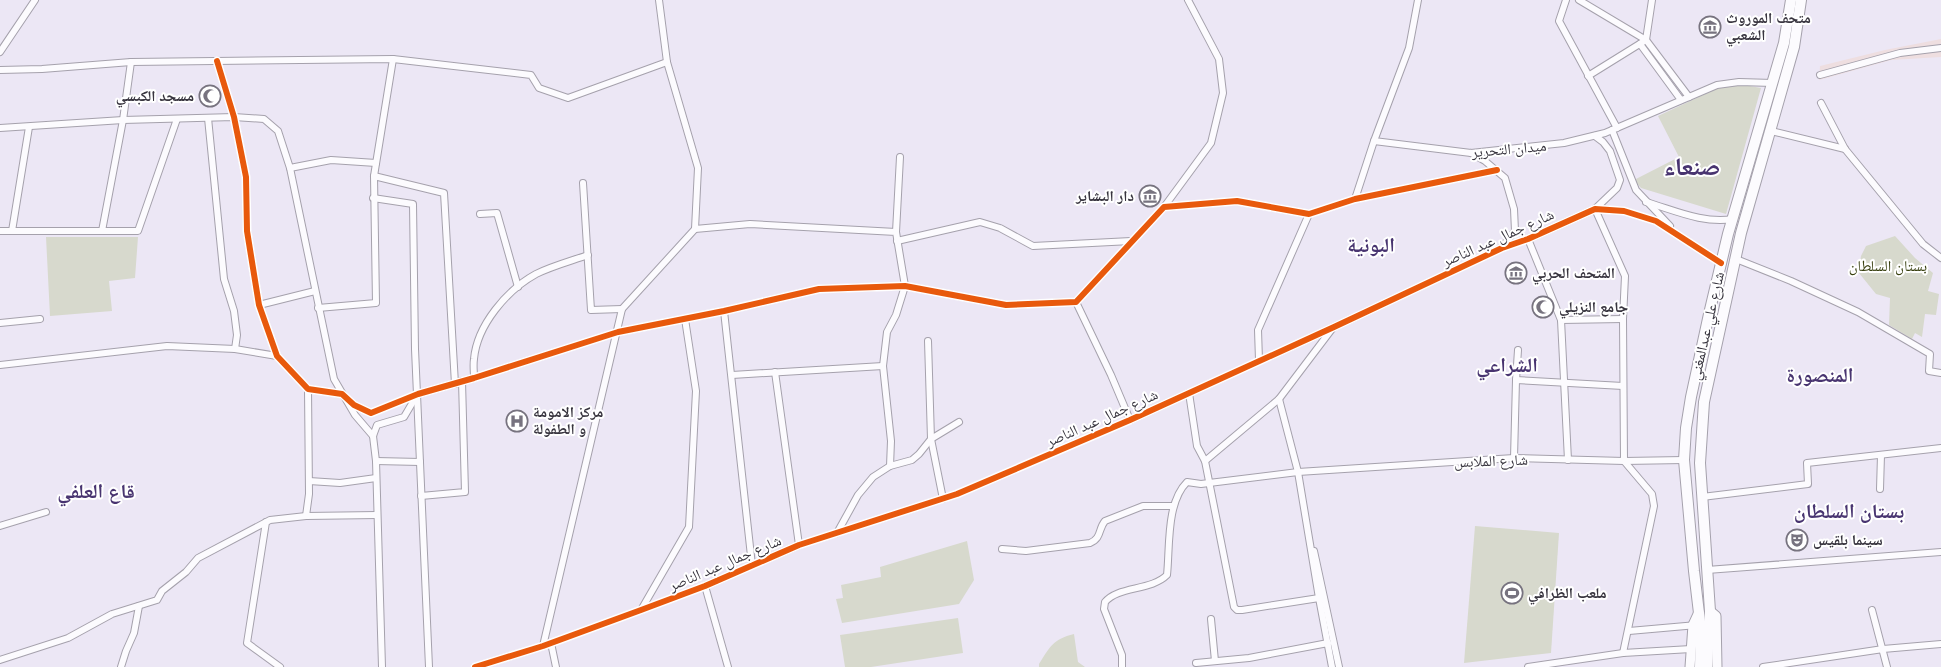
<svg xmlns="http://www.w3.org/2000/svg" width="1941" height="667" viewBox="0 0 1941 667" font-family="'Noto Sans','Noto Naskh Arabic',sans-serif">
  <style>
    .commercial { fill: #eedee0 }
    .green { fill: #d7d9cd }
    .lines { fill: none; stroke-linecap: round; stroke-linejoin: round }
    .street-casing { stroke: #a5a1ac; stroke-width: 8 }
    .secondary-casing { stroke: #a5a1ac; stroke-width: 11 }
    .primary-casing { stroke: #a5a1ac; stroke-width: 12 }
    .street { stroke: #fcfbfe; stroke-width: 6 }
    .secondary { stroke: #fcfbfe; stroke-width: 9 }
    .primary { stroke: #fcfbfe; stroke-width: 10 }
    .cycleway-casing { stroke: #fff; stroke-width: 9 }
    .cycleway { stroke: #e8590c; stroke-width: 6 }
    .labels { text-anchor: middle; stroke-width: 4; stroke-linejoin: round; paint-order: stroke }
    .poi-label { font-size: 15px; font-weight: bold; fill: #38353f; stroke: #fff; text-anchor: start }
    .street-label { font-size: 15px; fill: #38353f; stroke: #fff }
    .park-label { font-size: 15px; fill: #373f0e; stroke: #fff }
    .district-label { font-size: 20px; font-weight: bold; fill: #483470; stroke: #fff }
    .town-label { font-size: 25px; font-weight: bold; fill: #483470; stroke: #fff }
  </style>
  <rect width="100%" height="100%" fill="#ece7f5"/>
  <!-- commercial -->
  <path class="commercial" d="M1941,39V57L1891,60L1819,80L1820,66L1885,50Z"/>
  <!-- green -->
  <g class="green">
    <path d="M1739,84L1761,88L1726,214L1641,188L1634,180L1679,157L1658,116L1716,89Z"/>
    <path d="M1895,236L1915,258L1933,273L1928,291L1939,294L1936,315L1925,314L1922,337L1915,333L1912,339L1889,325L1890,298L1876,294L1859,273L1861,256L1866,246Z"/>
    <path d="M46,237H138L135,278L109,281L112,311L50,316Z"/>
    <path d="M1475,526L1559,533L1551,653L1464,663Z"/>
    <path d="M967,541L974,580L959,604L842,623L836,599L843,598L841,585L881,577L880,567Z"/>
    <path d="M958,618L963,653L871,667H845L840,635Z"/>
    <path d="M1074,634L1078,662L1085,667H1039V664C1050,647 1053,639 1074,634Z"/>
  </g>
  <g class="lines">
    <!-- street casing -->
    <g class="street-casing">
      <g id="street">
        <path d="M1566,0L1559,21L1617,128"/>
        <path d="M1579,0L1646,40L1689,97"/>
        <path d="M1640,44L1681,100"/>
        <path d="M0,52L35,0"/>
        <path d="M217,61L234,117L246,177L247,231L259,305L277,356L308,389L342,394L354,405L371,413L418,394L474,378L618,332L724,311L819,289L905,286L1006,305L1076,302L1164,207L1237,201L1309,214L1355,199L1497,170"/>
        <path d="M0,70L42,69L131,62L393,59L531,75L539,88L568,98L667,62"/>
        <path d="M1820,75L1900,53L1941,48"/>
        <path d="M1588,76L1646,40L1652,0"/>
        <path d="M1821,103L1845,149L1923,244L1941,258"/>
        <path d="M208,118L224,279L234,311L237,335L235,349"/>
        <path d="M0,128L123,120L234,117L264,119L278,131L290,168L334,379L355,415L373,436"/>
        <path d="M1612,130L1636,190L1670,226"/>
        <path d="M1771,131L1845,149"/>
        <path d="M1595,136L1603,142L1610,151L1620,180L1617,188L1595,209L1625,276L1623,319L1624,461L1652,494L1654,506L1623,653"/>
        <path d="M1374,141L1471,153L1564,143L1605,133L1717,85L1739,82L1773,83"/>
        <path d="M1471,153L1485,161L1505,178L1514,209L1515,231L1502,247"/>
        <path d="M290,168L331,160L376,163"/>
        <path d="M374,176L444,193L455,384"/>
        <path d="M583,183L591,310L622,309"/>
        <path d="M373,198L413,204L415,349L429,667"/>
        <path d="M1355,199L1374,141L1409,48L1418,0"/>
        <path d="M1646,202C1674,210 1703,224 1733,219"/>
        <path d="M1164,207L1211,143L1223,93L1219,59L1188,0"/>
        <path d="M480,214L497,213L518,287"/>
        <path d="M695,229L750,224L896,232L905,286L896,315L887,332L883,366L891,441L890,466L873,477L858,495L837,533"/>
        <path d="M0,231H138L177,119"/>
        <path d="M12,231L29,127"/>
        <path d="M102,231L123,120L131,62"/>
        <path d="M896,232L900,157"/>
        <path d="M1528,239L1561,320L1568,460"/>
        <path d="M897,241L980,222L1000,228L1033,246L1131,241"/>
        <path d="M1736,259L1791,281L1858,312L1930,354L1929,371L1941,373"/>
        <path d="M1076,302L1111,375L1130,420"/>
        <path d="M259,305L315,291"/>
        <path d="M318,308L376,303L374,176L393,59"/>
        <path d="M724,311L752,565"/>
        <path d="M1561,320L1623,319"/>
        <path d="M0,323L40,319"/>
        <path d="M928,341L931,439L943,499"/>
        <path d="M1259,360L1258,330L1309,214"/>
        <path d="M0,365L167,346L235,349L277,356"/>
        <path d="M775,372L799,545"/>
        <path d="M732,375L883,366"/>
        <path d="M474,378C474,372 473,365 474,359C477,325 507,290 536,274C552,266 571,261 588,255"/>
        <path d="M1516,380L1623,386"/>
        <path d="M1189,393L1197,446L1205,461L1234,607L1237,610H1242L1319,598"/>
        <path d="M1279,399L1298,472L1319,598L1332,667"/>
        <path d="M1514,458L1516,380L1518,350"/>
        <path d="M376,461L420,462"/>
        <path d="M1205,461L1279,399L1332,329"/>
        <path d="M890,466L912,460L919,454L931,439L959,422"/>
        <path d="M309,481L340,483L376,478"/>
        <path d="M1880,489L1881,455"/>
        <path d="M421,496L465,492L462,381"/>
        <path d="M1702,497L1808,484L1807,463L1941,448"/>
        <path d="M306,516L309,494L308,389"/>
        <path d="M266,522L247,643L280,667"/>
        <path d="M0,526L46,512"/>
        <path d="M1002,549L1026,551L1090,543C1102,538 1098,529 1105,521L1143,506H1173"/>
        <path d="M1314,551L1339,667"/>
        <path d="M1707,570L1941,552"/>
        <path d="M705,586L728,667"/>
        <path d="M641,610L689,527L696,391L685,319"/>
        <path d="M1872,610L1887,667"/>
        <path d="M1211,619L1215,661"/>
        <path d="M1629,631L1697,625"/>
        <path d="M551,643L556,667"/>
        <path d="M543,646L622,309L695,229L698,168L667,62L659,0"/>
        <path d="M0,660L68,638L112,614L157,600L162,591L186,572L198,558L270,520L306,516L377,515"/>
        <path d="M1196,663L1249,658L1328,643"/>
        <path d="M121,667L126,651L134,633L139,606"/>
        <path d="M382,667L376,461L373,436L377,425L404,417L417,395"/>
        <path d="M475,667L543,646L641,610L705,586L799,545L957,494L1130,420L1334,327L1502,248L1528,239L1595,209L1624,211L1656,221L1721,263"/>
        <path d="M1122,667V655L1104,609L1105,602C1118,586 1151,591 1167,575C1170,547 1166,503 1187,482L1201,484L1298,472L1514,458L1624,461L1684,460"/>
        <path d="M1528,667L1623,653L1691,649"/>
        <path d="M1763,667L1883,649L1941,644"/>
      </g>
    </g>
    <!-- secondary casing -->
    <g class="secondary-casing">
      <g id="secondary">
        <path d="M1710,611L1716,616L1717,667"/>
        <path d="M1690,667L1693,625L1699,612"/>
      </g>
    </g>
    <!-- primary casing -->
    <g class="primary-casing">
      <g id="primary">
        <path d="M1700,667L1701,630L1694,571L1684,460L1686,428L1691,397L1709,314L1728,234L1784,43L1791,0"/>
        <path d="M1707,667L1710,611L1700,463L1704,402L1741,233L1794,47L1801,0"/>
      </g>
    </g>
    <!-- street -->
    <use href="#street" class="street"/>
    <!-- secondary -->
    <use href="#secondary" class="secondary"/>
    <!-- primary -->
    <use href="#primary" class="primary"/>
    <!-- cycleway casing -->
    <g class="cycleway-casing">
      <g id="cycleway">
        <path d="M217,61L234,117L246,177L247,231L259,305L277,356L308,389L342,394L354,405L371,413L418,394L474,378L618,332L724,311L819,289L905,286L1006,305L1076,302L1164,207L1237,201L1309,214L1355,199L1497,170"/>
        <path d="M475,667L543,646L641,610L705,586L799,545L957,494L1130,420L1334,327L1502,248L1528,239L1595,209L1624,211L1656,221L1721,263"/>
      </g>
    </g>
    <!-- cycleway -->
    <use href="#cycleway" class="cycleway"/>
  </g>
  <!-- icons -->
  <defs>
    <g id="museum-ring" transform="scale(1.125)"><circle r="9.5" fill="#fff" stroke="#77737f" stroke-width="1.5"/><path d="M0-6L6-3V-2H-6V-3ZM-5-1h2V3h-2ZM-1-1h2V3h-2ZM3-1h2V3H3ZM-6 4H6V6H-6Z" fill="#77737f"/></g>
    <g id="mosque-ring" transform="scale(1.125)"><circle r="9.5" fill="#fff" stroke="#77737f" stroke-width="1.5"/><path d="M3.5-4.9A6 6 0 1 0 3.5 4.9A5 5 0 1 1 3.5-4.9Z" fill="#77737f"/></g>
    <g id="hospital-ring" transform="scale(1.125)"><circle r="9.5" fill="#fff" stroke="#77737f" stroke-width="1.5"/><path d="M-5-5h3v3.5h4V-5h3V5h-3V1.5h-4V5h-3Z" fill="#77737f"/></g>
    <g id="theatre-ring" transform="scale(1.125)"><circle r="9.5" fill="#fff" stroke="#77737f" stroke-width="1.5"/><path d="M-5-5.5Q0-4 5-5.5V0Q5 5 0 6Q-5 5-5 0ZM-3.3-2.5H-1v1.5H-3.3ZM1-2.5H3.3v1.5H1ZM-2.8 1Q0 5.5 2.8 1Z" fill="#77737f"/></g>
    <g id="stadium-ring" transform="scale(1.125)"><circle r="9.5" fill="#fff" stroke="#77737f" stroke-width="1.5"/><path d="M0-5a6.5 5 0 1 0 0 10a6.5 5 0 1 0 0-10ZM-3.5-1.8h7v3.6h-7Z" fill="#77737f"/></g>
  </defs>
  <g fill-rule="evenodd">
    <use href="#museum-ring" x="1710" y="27"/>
    <use href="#mosque-ring" x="210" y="96"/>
    <use href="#museum-ring" x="1150" y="196"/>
    <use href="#museum-ring" x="1516" y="273"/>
    <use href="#mosque-ring" x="1543" y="307"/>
    <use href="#hospital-ring" x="517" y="421"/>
    <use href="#theatre-ring" x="1797" y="540"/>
    <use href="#stadium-ring" x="1512" y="593"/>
  </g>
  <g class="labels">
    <!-- poi labels -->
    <g class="poi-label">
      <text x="1726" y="23">متحف الموروث<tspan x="1726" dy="17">الشعبي</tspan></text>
      <text x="194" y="101" text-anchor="end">مسجد الكبسي</text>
      <text x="1134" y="201" text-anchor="end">دار البشاير</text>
      <text x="1532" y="278">المتحف الحربي</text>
      <text x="1559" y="312">جامع النزيلي</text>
      <text x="533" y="417">مركز الامومة<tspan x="533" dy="17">و الطفولة</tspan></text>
      <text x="1813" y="545">سينما بلقيس</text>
      <text x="1528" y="598">ملعب الظرافي</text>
    </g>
    <!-- street labels -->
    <g class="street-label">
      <text transform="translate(1509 149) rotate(-5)" y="5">ميدان التحرير</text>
      <text transform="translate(1498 238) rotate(-24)" y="5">شارع جمال عبد الناصر</text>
      <text transform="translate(1707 326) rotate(-77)" y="5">شارع علي عبدالمغني</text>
      <text transform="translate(1102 418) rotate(-24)" y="5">شارع جمال عبد الناصر</text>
      <text transform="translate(1491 461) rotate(-2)" y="5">شارع الملابس</text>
      <text transform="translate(725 563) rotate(-23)" y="5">شارع جمال عبد الناصر</text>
    </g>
    <!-- park labels -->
    <g class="park-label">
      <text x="1888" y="271">بستان السلطان</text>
    </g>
    <!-- district labels -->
    <g class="district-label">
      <text x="1371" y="252">البونية</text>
      <text x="1507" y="372">الشراعي</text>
      <text x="1820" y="382">المنصورة</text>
      <text x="96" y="498">قاع العلفي</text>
      <text x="1849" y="518">بستان السلطان</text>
    </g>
    <!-- town labels -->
    <g class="town-label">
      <text x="1692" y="175">صنعاء</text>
    </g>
  </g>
</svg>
